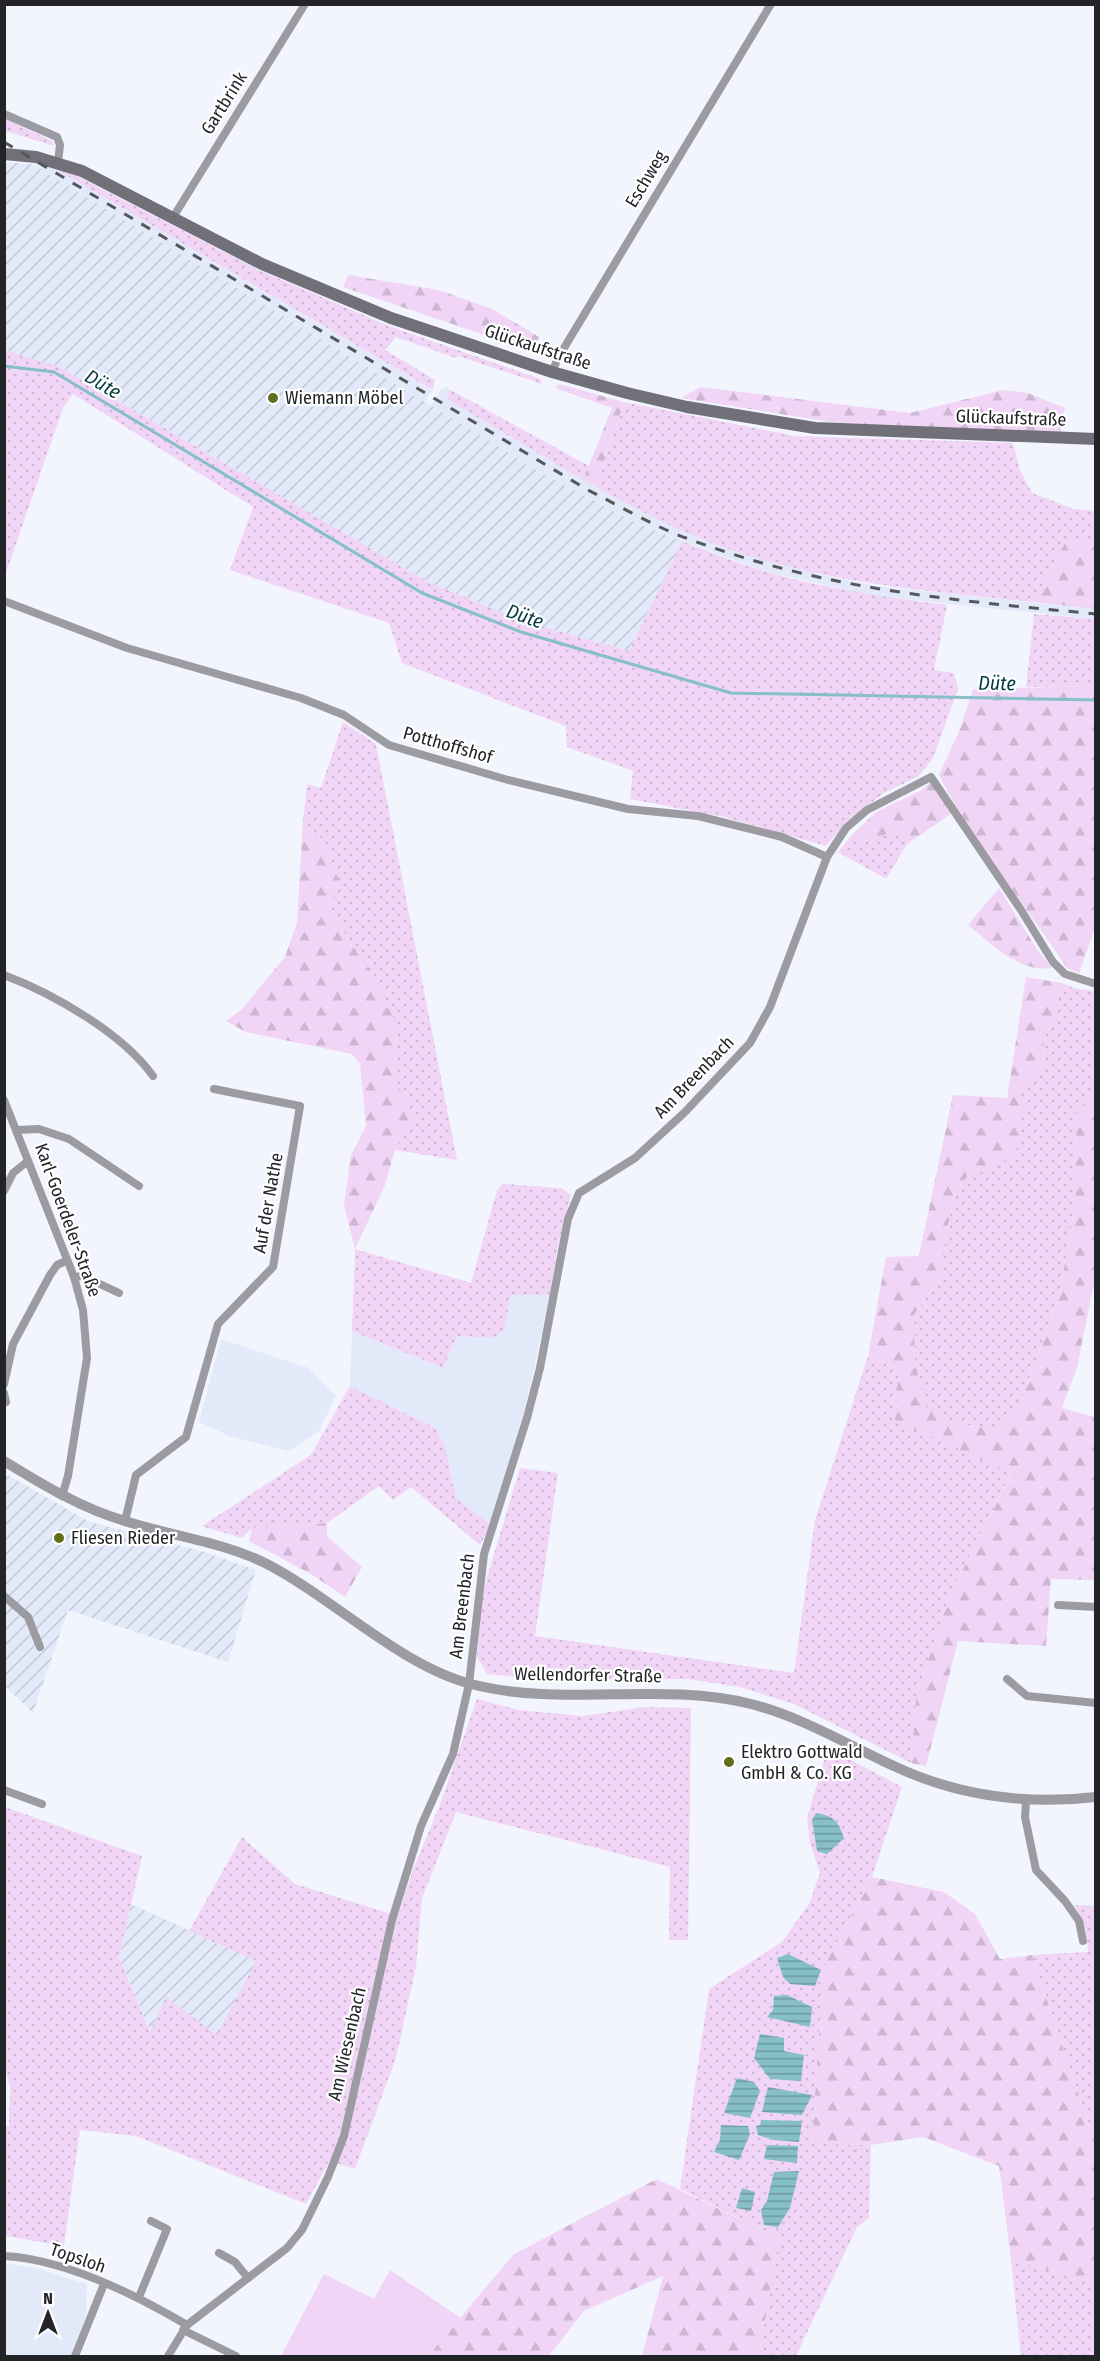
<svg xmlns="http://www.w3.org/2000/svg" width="1100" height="2361" viewBox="0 0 1100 2361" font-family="'Fira Sans Condensed',sans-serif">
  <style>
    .built { fill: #e2eaf9 }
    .industrial { fill: url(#industrial-furrows) }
    .grass { fill: url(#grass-dots) }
    .forest { fill: url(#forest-firs) }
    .garden { fill: #f1d5f6 }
    .water { fill: url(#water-rules) }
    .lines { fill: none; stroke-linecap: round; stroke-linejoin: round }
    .stream { stroke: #86bfc6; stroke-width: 3 }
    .minor { stroke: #9c9ba1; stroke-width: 8 }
    .tertiary { stroke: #9c9ba1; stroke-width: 10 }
    .secondary { stroke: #717078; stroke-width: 12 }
    .rail { stroke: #55575c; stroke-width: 3; stroke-dasharray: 10 10; stroke-linecap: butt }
    .poi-dot { fill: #626f1a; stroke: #fff; stroke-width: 2 }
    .labels { text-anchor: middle; stroke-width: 4.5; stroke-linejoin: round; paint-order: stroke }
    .street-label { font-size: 18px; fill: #222428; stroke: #fff }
    .poi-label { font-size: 18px; fill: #222428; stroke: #fff; text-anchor: start }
    .water-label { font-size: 20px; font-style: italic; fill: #023b41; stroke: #fff }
  </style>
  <defs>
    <pattern id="industrial-furrows" width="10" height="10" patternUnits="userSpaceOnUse" patternTransform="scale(1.5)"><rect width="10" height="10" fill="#e2eaf9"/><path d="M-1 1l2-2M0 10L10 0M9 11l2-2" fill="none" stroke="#c2c9d5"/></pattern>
    <pattern id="grass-dots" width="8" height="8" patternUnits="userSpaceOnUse" patternTransform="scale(1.5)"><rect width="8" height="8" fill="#f1d5f6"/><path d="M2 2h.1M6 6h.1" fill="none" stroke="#ceb7d3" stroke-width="1.8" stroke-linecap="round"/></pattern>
    <pattern id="forest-firs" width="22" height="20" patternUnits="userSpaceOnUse" patternTransform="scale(1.5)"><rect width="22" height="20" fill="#f1d5f6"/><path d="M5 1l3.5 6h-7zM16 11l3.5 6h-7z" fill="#ceb7d3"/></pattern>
    <pattern id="water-rules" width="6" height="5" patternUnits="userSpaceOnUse" patternTransform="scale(1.5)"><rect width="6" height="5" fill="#86bfc6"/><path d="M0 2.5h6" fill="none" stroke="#6d9ba1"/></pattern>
  </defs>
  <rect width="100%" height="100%" fill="#f2f5fd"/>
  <!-- built -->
  <g class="built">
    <path d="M32,164L54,168L432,390L425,402Z"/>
    <path d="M446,387L449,389V401L583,480L817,574L876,586L1095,609V619L874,596L760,570L634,522L542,473L431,406L441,389Z"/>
    <path d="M511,1295H550L515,1455L491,1525L456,1498L445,1446L435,1428L350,1386L352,1331L442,1368L457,1336L493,1338Z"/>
    <path d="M221,1339L309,1368L336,1396L319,1431L289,1451L229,1436L199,1422Z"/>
    <path d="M4,2263L40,2269L87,2284L86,2316L71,2356H5Z"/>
  </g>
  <!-- industrial -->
  <g class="industrial">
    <path d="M4,162L32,164L542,473L634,522L682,541L629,651L526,622L430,583L58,366L5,350Z"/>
    <path d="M4,1473L90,1522L205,1552L256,1570L228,1662L68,1610L33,1713L5,1686Z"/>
    <path d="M131,1904L257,1961L218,2035L151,2032L119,1958Z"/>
  </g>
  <!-- grass -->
  <g class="grass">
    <path d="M5,119L52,141L54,146L5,131Z"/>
    <path d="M54,168L69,172L259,270L389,326L541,379L542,384L458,356L456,358L396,337L385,350L435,380L433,390Z"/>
    <path d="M5,350L58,366L430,583L526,622L629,651L682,541C708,551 734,562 760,570C821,588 884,597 947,605L934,670L954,673L958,689L933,758L919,776L884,793L847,821L826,846L724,817L630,799L633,771L567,747L566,726L402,663L389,623L230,570L253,507L73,394L63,408L5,576Z"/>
    <path d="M449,389L589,466L583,480L448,400Z"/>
    <path d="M624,402L795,436L1013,443L1020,470L1032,493L1074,509L1095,511V541H1066L1034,602C914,590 798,581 685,532C655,519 625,502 596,487Z"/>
    <path d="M1034,614L1095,619V686L1026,687Z"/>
    <path d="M343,722L376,744L457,1160L395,1150L412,1118L393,1072L398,1028L330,907L321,838L303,821L307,784L321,788Z"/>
    <path d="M894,830L907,844L886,879L838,852L853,834L869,842Z"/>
    <path d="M1062,983L1077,989L1095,991V1089L1077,1112L1072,1222L1059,1296L1019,1406L1001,1430L956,1423L925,1407L915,1361L914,1315L942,1276L946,1234L955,1193L969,1174L989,1171L1019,1093L1043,1069L1044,1039L1061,1002Z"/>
    <path d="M503,1184L561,1188L571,1195L558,1244L550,1295H511L504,1330L493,1338L457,1336L443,1368L352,1331L355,1249L471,1283L497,1190Z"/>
    <path d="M868,1356L899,1370L896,1420L1012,1472L949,1597L916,1697L911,1763L794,1704L740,1687L687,1679L548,1680L487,1674L477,1657L480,1612L485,1584L520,1468L558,1473L535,1636L794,1673L815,1520Z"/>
    <path d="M350,1386L435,1428L445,1446L456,1498L491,1525L480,1545L411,1487L393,1500L379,1486L327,1523L252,1528L242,1538L202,1526L311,1455Z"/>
    <path d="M477,1699L519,1710L583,1716L645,1707L691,1708L688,1940H669L670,1867L456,1812L422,1898L416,1967L396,2058L355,2169L329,2161L306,2204L136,2136L80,2130L64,2246L5,2236L4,2126H9L10,2085L5,2070V1807L142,1856L119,1958L150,2031L166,1997L217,2035L256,1961L189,1931L242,1837L295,1884L398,1916L413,1870L439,1807Z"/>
    <path d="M828,1748L902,1787L872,1877L823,1969L812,2143L871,2145L869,2218L857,2227L796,2356H759L779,2238L680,2189L709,1989L782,1942L810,1902L820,1873L810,1843L807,1818Z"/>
    <path d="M1075,1905L1095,1906V2143L1032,1955L1088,1952L1085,1927Z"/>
    <path d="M1011,2260L1095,2283V2356H1021Z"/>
  </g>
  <!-- forest -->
  <g class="forest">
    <path d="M348,275L439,290L492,309L539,337L534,352L343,287Z"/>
    <path d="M559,384L624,402L596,487L583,480L612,408L555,388Z"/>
    <path d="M701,387L910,413L1003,390L1028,393L1065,408L1060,428L1063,438L830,422L681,398Z"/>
    <path d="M1066,541H1095V609L1034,602Z"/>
    <path d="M1095,686V928L1079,973L1067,968C1025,904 974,845 939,775L960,729L973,689Z"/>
    <path d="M931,782L951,814L907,844L894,830L869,842L853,834L876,812L922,790Z"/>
    <path d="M303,821L321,838L339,881L330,907L350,943L377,979L398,1028L393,1072L413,1118L395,1150L385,1185L355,1249L344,1205L351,1155L366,1126L360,1064L352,1054L246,1032L226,1021L241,1010L285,957L297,922Z"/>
    <path d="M999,888L1038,951L1052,968C1019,973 992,944 968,925Z"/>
    <path d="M1026,977L1062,983L1061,1002L1044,1039L1043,1069L1019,1093L1024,1106L1016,1154L989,1171L969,1174L955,1193L946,1234L942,1276L914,1315L915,1361L925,1406L956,1423L1001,1430L1019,1406L1059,1297L1072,1222L1077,1112L1095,1089V1278L1077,1368L1062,1408L1095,1417V1580L1051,1579L1046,1646L958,1641L926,1766L911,1763L916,1697L949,1597L1012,1473L895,1420L899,1370L868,1356L886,1257L919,1256L953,1095L1007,1098Z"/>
    <path d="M327,1523V1536L362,1567L345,1597L311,1574L249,1541L252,1528Z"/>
    <path d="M872,1877L944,1892L975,1914L1000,1959L1032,1955L1095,2143V2283L1011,2260L999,2166L923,2137L871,2145L812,2144L823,1968Z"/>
    <path d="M657,2179L779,2238L759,2356H642L663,2276L584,2311L549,2356H428L514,2254Z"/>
  </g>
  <!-- garden -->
  <path class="garden" d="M390,2270L461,2318L428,2356H281L324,2274L374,2299Z"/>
  <!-- water -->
  <g class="water">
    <path d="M816,1813C834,1816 838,1821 844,1838L827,1854L817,1851L812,1820Z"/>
    <path d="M788,1954L821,1970L815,1986L790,1984L783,1977L777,1958Z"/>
    <path d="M787,1995L812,2007L810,2027L767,2017L773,2010L774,1996Z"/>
    <path d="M760,2034L784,2038V2051L804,2055L801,2081L770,2079L754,2058Z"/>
    <path d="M737,2078L754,2082L760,2091L750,2118L724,2113Z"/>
    <path d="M768,2087L812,2095L802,2115L762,2112Z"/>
    <path d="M761,2120L802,2121L799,2142L774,2140L758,2135L756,2126L760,2125Z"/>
    <path d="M721,2125L748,2126L750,2134L739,2160L714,2152L720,2140Z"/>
    <path d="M767,2145L798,2146L797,2163L764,2159Z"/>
    <path d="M799,2171L790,2208L778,2227L764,2225L761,2210L767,2201L774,2172Z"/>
    <path d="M742,2188L755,2192L751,2211L736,2208Z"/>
  </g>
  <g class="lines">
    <!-- stream -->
    <path class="stream" d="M4,366L54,372L422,593L521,632L731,693L1096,700"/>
    <!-- minor -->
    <g class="minor">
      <path d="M4,114L57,137L60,145L58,162"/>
      <path d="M172,219L305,4"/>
      <path d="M552,372L558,358L771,4"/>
      <path d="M4,601L127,648L301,698L344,715L389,745L508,780L628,809L698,816L782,837L827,857"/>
      <path d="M4,975C54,994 122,1033 153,1076"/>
      <path d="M4,1100L74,1277L83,1310L87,1358L68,1476L62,1496"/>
      <path d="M17,1130L39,1129L69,1139L139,1186"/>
      <path d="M4,1191L13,1173L28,1161"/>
      <path d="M74,1277L83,1276L119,1293"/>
      <path d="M4,1384L13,1344L50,1275L57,1265L66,1261"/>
      <path d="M4,1393L6,1402"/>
      <path d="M125,1521L136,1475L186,1437L218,1324L273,1267L300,1106L214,1089"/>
      <path d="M4,1596L28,1617L40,1647"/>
      <path d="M1058,1605L1096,1607"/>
      <path d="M1007,1679L1027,1696L1096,1703"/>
      <path d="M4,1790L42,1804"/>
      <path d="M1026,1801L1025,1817L1036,1870L1065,1901L1079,1921L1083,1941"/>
      <path d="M219,2253L235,2262L248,2278"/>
      <path d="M4,2256C64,2259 136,2295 187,2325"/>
      <path d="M139,2297L167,2229L151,2221"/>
      <path d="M183,2330L236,2356"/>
      <path d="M75,2356L104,2284"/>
      <path d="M168,2356L187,2325L287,2248L302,2230L328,2177L344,2136L392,1920L421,1826L453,1754L469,1684L484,1554L527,1418L540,1368L568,1219L579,1193L635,1158L684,1113L750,1043L770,1007L827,857L846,828L867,810L931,777L1021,910L1053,962L1065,974L1096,984"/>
    </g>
    <!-- tertiary -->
    <path class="tertiary" d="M4,1461C43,1485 81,1508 125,1521C171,1536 220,1541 265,1563C332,1597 399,1665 471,1684C563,1708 659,1681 751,1704C802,1717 848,1745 896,1767C959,1796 1027,1805 1096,1797"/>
    <!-- secondary -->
    <path class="secondary" d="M4,154L36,157L82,171L262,264L391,318L552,372L627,393L687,407L815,428L1096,439"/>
    <!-- rail -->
    <path class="rail" d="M4,142L588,490C620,506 653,526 686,538C824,590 951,600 1096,614"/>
  </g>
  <!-- markers -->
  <g class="poi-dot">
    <circle cx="273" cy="398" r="6"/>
    <circle cx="59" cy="1538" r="6"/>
    <circle cx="729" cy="1762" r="6"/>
  </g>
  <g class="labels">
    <!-- street labels -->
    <g class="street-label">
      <text transform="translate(224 103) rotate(-58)" y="6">Gartbrink</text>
      <text transform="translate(646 179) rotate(-59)" y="6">Eschweg</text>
      <text transform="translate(538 347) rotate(18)" y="6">Glückaufstraße</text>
      <text transform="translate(1011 418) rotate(2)" y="6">Glückaufstraße</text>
      <text transform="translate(448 745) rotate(16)" y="6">Potthoffshof</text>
      <text transform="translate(694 1077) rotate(-46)" y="6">Am Breenbach</text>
      <text transform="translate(268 1203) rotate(-80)" y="6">Auf der Nathe</text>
      <text transform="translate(68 1220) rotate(70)" y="6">Karl-Goerdeler-Straße</text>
      <text transform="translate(462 1606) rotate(-83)" y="6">Am Breenbach</text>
      <text transform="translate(588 1675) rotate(1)" y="6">Wellendorfer Straße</text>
      <text transform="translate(347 2044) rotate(-77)" y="6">Am Wiesenbach</text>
      <text transform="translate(78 2258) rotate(19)" y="6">Topsloh</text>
    </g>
    <!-- poi labels -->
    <g class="poi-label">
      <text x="285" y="404">Wiemann Möbel</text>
      <text x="71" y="1544">Fliesen Rieder</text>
      <text x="741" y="1758">Elektro Gottwald<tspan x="741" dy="21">GmbH &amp; Co. KG</tspan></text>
    </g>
    <!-- water labels -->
    <g class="water-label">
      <text transform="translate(103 384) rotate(31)" y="7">Düte</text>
      <text transform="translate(525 616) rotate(19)" y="7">Düte</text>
      <text transform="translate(997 683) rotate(1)" y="7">Düte</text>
    </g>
  </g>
  <!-- border -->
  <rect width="1100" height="2361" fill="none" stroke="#222428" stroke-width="12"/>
  <!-- north arrow -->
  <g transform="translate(48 2313)" stroke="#ffffff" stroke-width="4.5" paint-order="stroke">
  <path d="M0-4.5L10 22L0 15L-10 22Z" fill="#222428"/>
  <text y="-9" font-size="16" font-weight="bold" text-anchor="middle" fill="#222428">N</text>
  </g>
</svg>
